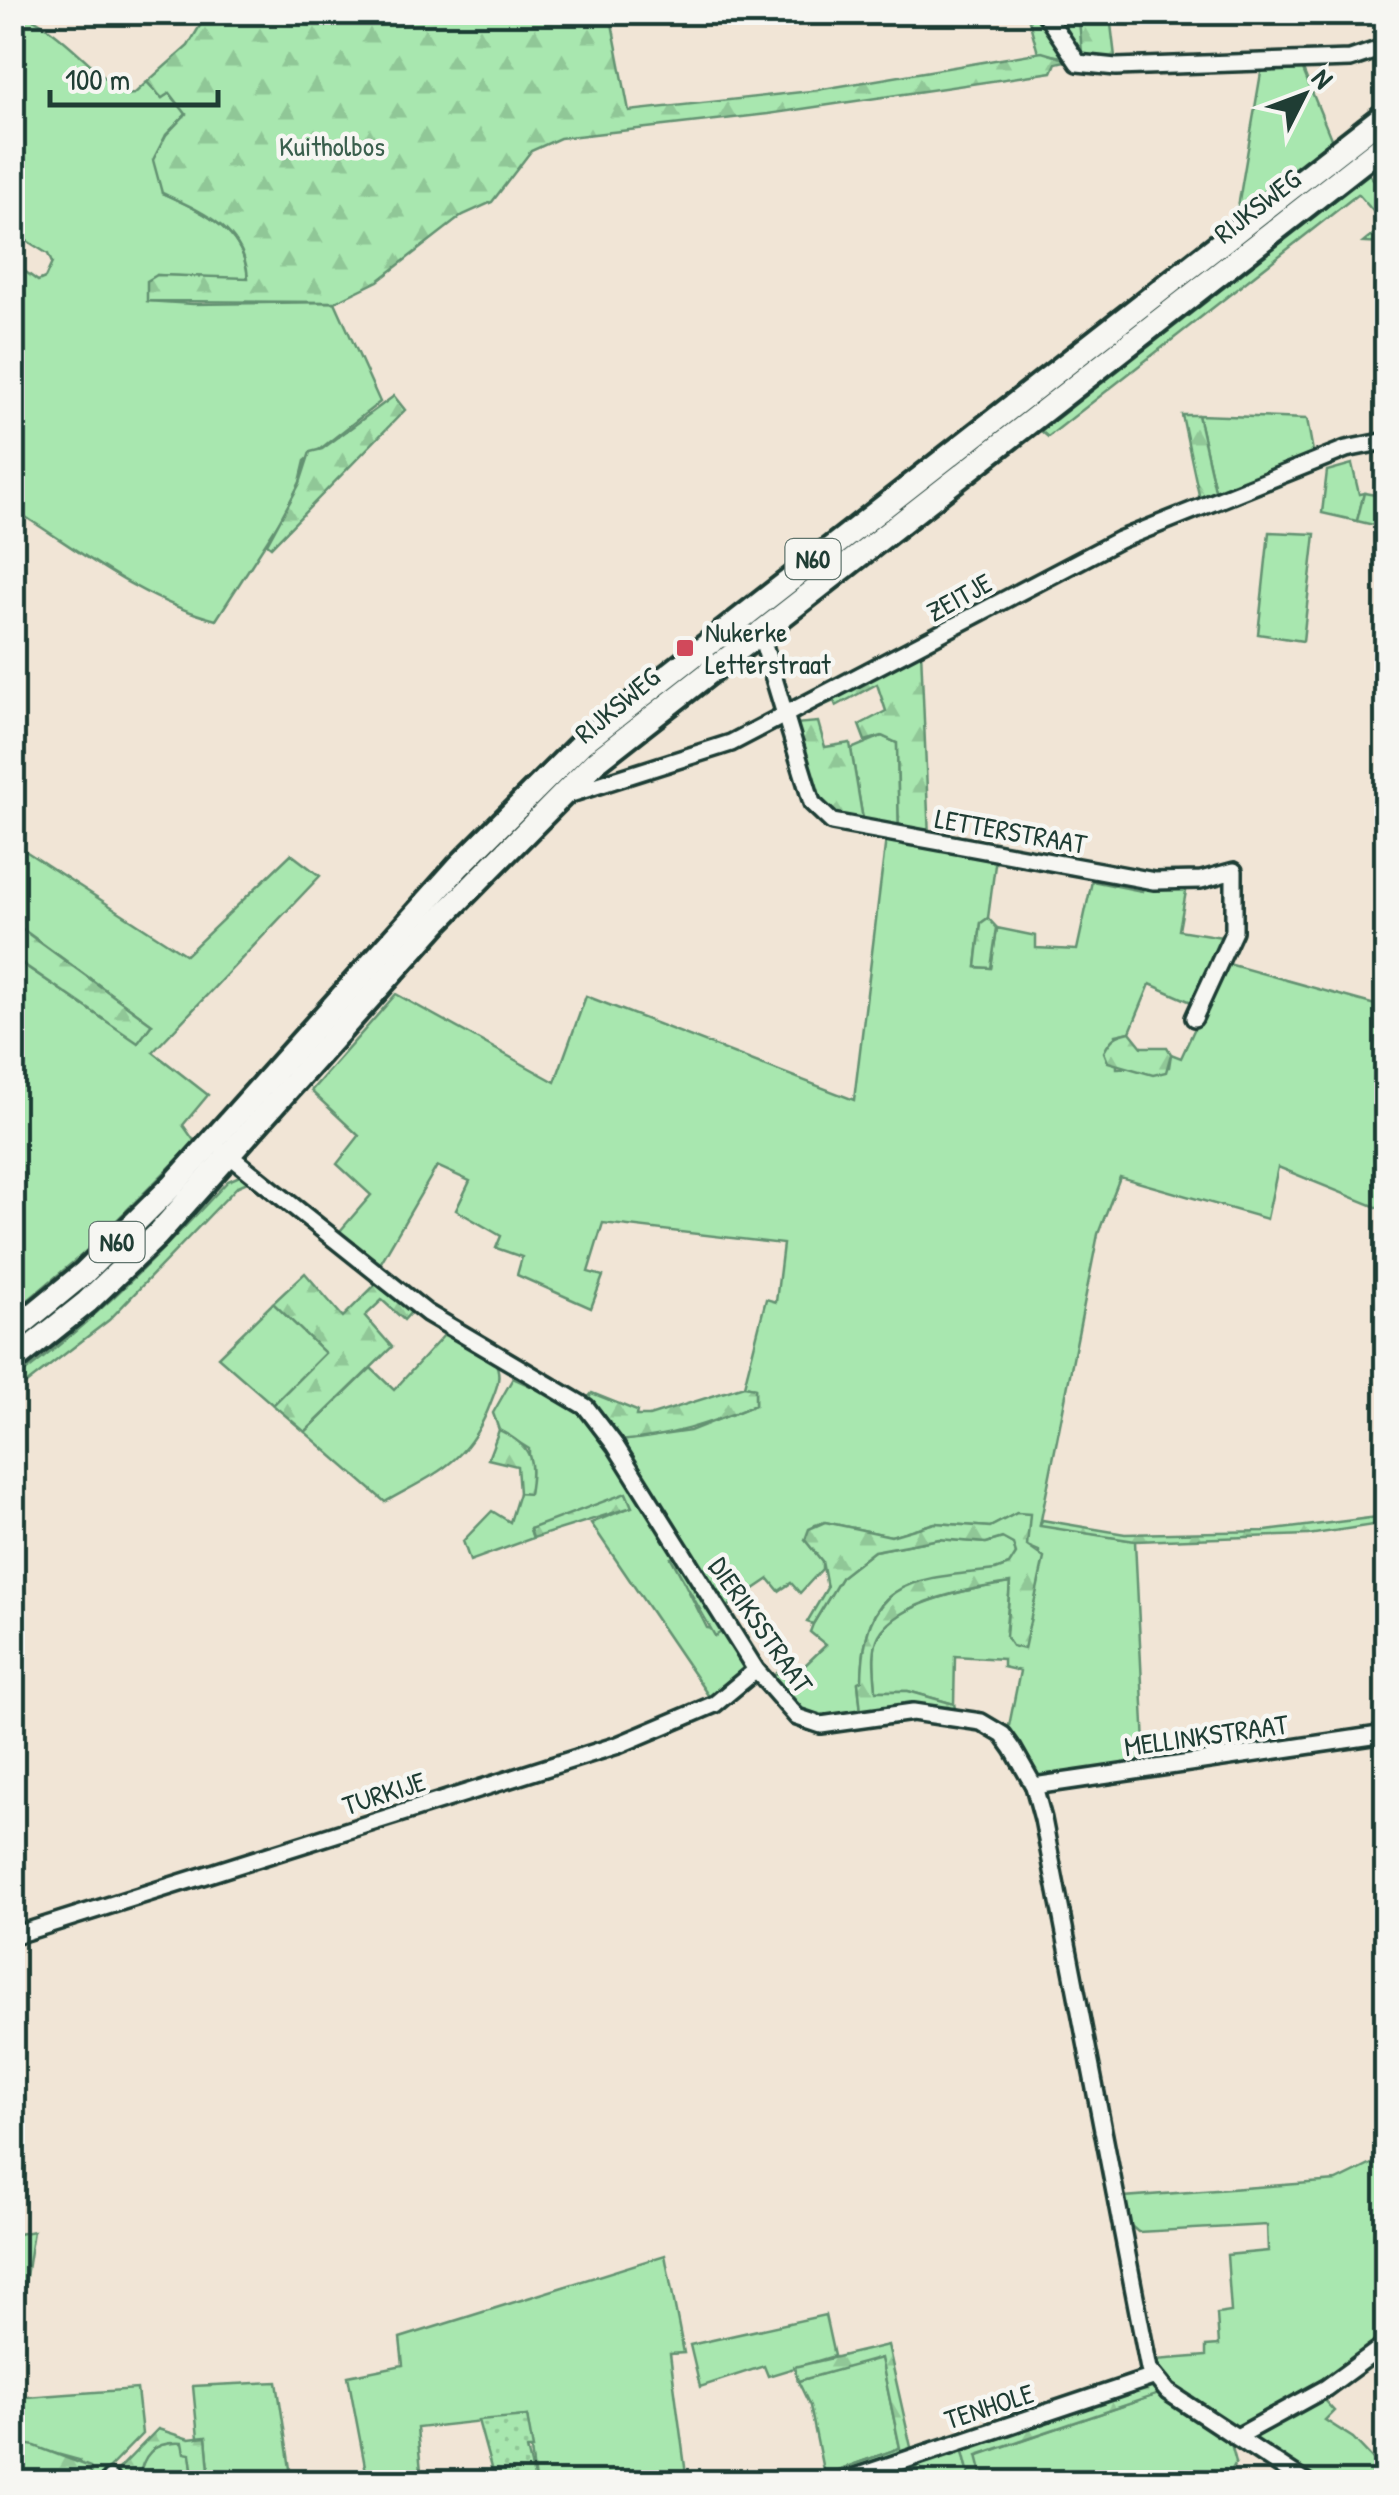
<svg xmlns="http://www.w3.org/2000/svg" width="1399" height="2495" viewBox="0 0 1399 2495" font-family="'Patrick Hand',sans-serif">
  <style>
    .grass { fill: #a8e7af; stroke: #649272; stroke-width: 2.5 }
    .forest { fill: url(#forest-firs); stroke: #649272; stroke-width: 2.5 }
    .garden { fill: url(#garden-dots); stroke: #649272; stroke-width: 2.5 }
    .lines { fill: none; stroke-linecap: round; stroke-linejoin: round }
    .minor-casing { stroke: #1f3d34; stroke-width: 22 }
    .highway-casing { stroke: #1f3d34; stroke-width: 30 }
    .minor { stroke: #f6f6f2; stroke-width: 15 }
    .highway { stroke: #f6f6f2; stroke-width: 22 }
    .poi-dot { fill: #d1495b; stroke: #f6f6f2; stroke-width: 4 }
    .labels { text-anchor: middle; stroke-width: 9; stroke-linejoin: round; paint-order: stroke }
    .shield { fill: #f6f6f2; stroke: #60746d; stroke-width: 2.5 }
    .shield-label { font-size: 25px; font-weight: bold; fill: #1f3d34 }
    .park-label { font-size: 28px; fill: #3a5f4d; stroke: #f6f6f2 }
    .street-label { font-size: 28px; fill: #1f3d34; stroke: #f6f6f2 }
    .poi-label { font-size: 28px; fill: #1f3d34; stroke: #f6f6f2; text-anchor: start }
  </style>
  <defs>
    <pattern id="forest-firs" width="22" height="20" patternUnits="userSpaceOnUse" patternTransform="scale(2.5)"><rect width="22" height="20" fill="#a8e7af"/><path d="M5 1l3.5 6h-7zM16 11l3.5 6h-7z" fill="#90c797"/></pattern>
    <pattern id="garden-dots" width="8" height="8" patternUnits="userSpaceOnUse" patternTransform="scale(2.5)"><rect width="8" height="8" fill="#a8e7af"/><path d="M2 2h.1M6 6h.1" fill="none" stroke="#90c797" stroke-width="1.8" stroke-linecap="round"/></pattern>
  </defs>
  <rect width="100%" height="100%" fill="#f1e5d6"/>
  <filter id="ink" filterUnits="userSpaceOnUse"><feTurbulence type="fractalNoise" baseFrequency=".01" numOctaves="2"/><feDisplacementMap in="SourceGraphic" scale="20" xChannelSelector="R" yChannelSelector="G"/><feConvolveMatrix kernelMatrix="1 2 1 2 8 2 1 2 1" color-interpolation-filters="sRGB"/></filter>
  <g filter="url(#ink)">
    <!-- grass -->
    <g class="grass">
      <path d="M1062,12H1109L1110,16L1079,20L1084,58L1076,53L1050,15Z"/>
      <path d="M13,13C44,13 98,74 124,95L134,94L147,82L162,98L169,93L187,114L166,135L162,193C203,212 245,229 248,279L157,275L148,301L193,304L335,302L380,402L305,461L300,482L283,516L216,620C142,601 77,549 13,509L12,262L38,281L45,278L52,263L48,254L13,232Z"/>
      <path d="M1027,13H1040L1069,58L1038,53Z"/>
      <path d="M1301,65L1332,141L1237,213L1262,67Z"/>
      <path d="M1383,173L1386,244L1363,243L1385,225L1358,194L1048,437L1041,431L1369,174L1374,180Z"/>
      <path d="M1198,415L1307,419L1314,457L1216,495Z"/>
      <path d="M1352,464L1359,494L1364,493L1357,521L1322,513L1327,471Z"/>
      <path d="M1269,532L1315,534L1303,641L1258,634Z"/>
      <path d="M882,736L897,743L899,833L864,826L851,749Z"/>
      <path d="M886,838L996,857L988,918L981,923L976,967L991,968L997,928L1036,936V948L1077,950L1092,881L1142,891L1144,884L1187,886L1179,930L1228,938L1198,1005L1150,984L1130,1032L1116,1035L1117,1068L1169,1067L1171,1054L1181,1058L1225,963L1386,1008V1211L1278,1167L1267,1219L1120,1177L1098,1234L1040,1525L1135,1541L1146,1766L1039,1779L1008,1731L1020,1671L1003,1667V1659L955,1656L954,1704L908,1691H876C875,1675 871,1650 879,1636C898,1601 975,1588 1010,1583L1006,1628C1027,1602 1042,1586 1039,1551L1027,1546L1017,1513L990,1527L935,1523L891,1536L825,1522L815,1525L805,1540L822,1561V1569L800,1593L791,1583L779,1591L769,1579L723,1610L619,1441L690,1431L755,1405V1388L744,1386L766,1299L776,1302L783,1244L603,1223L588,1272L603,1276L591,1308L517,1275L522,1257L496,1248L501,1236L456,1210L470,1181L437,1166L376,1271L334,1238L371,1195L337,1164L359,1136L311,1091L396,994L555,1082L586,996L854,1100Z"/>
      <path d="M13,843L186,955L291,854L320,876L153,1052L208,1095L183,1125L195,1142L84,1253L15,1311L12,957L138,1042L152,1024L13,922Z"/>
      <path d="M242,1175L250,1181L238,1186L109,1320L13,1394V1381C92,1323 161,1253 228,1181Z"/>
      <path d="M273,1303L326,1353L273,1405L218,1357Z"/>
      <path d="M445,1334L496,1364C502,1377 496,1389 491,1402C469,1462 438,1472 385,1502L305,1432L371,1368L394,1390Z"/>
      <path d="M513,1378L577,1407L595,1425L676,1555L672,1558L707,1628L723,1631L746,1670L712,1701L591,1523L631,1507L530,1529L533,1538L470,1561L463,1541L492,1511L510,1522L519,1493H529V1449L499,1430L493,1413Z"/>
      <path d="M1003,1538L1013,1544L1016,1554L1010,1565C927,1596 865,1555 862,1681L858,1683L861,1712C808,1726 806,1716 769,1679L791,1663L800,1670L826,1645L810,1632L813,1624L842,1576L874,1551L939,1539L986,1543Z"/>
      <path d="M1386,2157V2341L1334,2380L1239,2431L1162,2382L1154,2360L1206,2356V2346L1219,2345L1217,2314L1231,2312L1227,2255L1268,2251L1267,2225L1138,2232L1130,2225L1124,2197L1337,2181Z"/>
      <path d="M33,2231L13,2361V2235Z"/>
      <path d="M665,2255L684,2353L670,2354L687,2482H535L527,2416L417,2428L422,2482H368L348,2376L403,2365L400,2338Z"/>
      <path d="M825,2315L834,2356L768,2376L764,2366L700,2387L690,2345Z"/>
      <path d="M881,2357L900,2448L824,2475L810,2406L798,2381Z"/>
      <path d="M277,2382L292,2482H210L206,2438H198L193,2386Z"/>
      <path d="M1157,2388L1230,2440L1236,2462L1225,2482H984L976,2456L1155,2395Z"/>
      <path d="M137,2389L142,2434L106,2471L104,2482H92L79,2460L13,2442L12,2398Z"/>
      <path d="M1322,2398L1334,2411L1325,2420L1353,2438L1375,2461L1386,2453V2482H1311L1250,2440Z"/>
      <path d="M183,2443L190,2453L194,2482H138C142,2454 153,2441 183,2443Z"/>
      <path d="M962,2447L971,2482H854Z"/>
    </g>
    <!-- forest -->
    <g class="forest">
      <path d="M208,12L610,13L629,111L811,91L1042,52L1069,60L1056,63L1052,72L768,114L560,138L531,151L492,202L463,215L378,281L335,302L147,301V281L157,275L248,278C245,229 203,212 162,193L153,160L166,135L186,114L170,93L162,98L147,82L188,46Z"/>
      <path d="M1110,16L1116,65L1082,53L1079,19Z"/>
      <path d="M394,396L405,410L271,547L267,544L300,483L310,452L322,449Z"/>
      <path d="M1182,415H1198L1216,495L1200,500Z"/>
      <path d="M1385,487L1386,528L1357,521L1364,493L1381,496Z"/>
      <path d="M921,650L929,838L899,833L897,743L882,736L865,741L859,725L886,711L877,684L836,706L834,701L797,717L796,714Z"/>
      <path d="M818,722L825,747L850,743L864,826C805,815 807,774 793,724Z"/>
      <path d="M988,918L997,928L991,968L976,967L981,923Z"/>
      <path d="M12,922L152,1024L138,1043L13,957Z"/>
      <path d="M1130,1032L1142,1047H1167L1171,1054L1166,1072L1153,1075L1108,1062L1104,1052C1111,1038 1116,1035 1130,1032Z"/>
      <path d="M305,1273L343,1317L376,1284L412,1311L404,1320L382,1300L365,1316L392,1347L305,1432L273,1405L325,1353L273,1303Z"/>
      <path d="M744,1386L755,1388V1405C710,1424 668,1437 619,1441L586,1400L592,1393L637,1411L636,1416H649Z"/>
      <path d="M499,1430C532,1446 535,1459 529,1494L519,1493L517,1466L488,1459Z"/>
      <path d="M626,1493L632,1507L533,1538L530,1529Z"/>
      <path d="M1017,1513L1030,1514L1027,1546L1044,1558L1024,1649L1012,1646L1006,1637L1010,1583C974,1588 899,1600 879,1635C871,1650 875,1674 876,1691H908L954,1704L956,1712H861L858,1682L862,1680C864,1579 910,1579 996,1570L1009,1565L1016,1554L1013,1544L1002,1538L986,1543L939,1539L874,1551L842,1576L813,1624L807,1622L827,1588L822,1561L805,1540L809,1529L825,1522L891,1536L935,1523L990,1527Z"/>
      <path d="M1386,1516V1523L1308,1535L1135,1541L1040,1526L1042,1520L1125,1534L1266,1531Z"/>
      <path d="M676,1556L723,1631L715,1636L671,1558Z"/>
      <path d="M888,2345L913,2456L824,2482V2475L900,2448L881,2358L798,2381L794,2367Z"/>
      <path d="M1153,2382L1156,2395L977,2455L984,2482H971L962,2447Z"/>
      <path d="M158,2429L189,2439L206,2437L210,2482H194L190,2454L184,2453L182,2443C153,2441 142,2455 138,2482H119L117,2471Z"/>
      <path d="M13,2442L35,2446L90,2467L92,2482H13Z"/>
    </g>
    <!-- garden -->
    <path class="garden" d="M527,2416L533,2449H527L535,2482H475L494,2479L478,2420Z"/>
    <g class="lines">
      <!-- minor casing -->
      <g class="minor-casing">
        <g id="minor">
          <path d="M1044,12L1078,63L1116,67L1350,59L1386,47"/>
          <path d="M759,629L812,803L832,822L1154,881L1201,880L1234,871V931L1194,1018"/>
          <path d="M564,796L731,743L1119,540L1346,449L1386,441"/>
          <path d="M224,1151L427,1313L586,1407L615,1445L756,1670L797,1717L821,1725L913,1712L981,1722L1003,1735L1013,1749L1034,1786L1043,1819L1149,2369L1168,2392L1305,2482"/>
          <path d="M1034,1786L1386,1734"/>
          <path d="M12,1936L618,1745L715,1704L756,1670"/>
          <path d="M1237,2437L1326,2388L1386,2344"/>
          <path d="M110,2479L112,2482"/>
          <path d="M840,2482L1153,2377"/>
        </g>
      </g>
      <!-- highway casing -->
      <g class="highway-casing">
        <g id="highway">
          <path d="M12,1332L84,1273L173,1185L459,866L582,743L1386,114"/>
          <path d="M12,1362L87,1302L157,1235L439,920L595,762L1386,143"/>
        </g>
      </g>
      <!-- minor -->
      <use href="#minor" class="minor"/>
      <!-- highway -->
      <use href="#highway" class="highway"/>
    </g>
  </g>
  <!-- markers -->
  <rect class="poi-dot" x="675" y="638" width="20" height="20" rx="5"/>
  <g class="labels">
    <!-- shield labels -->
    <g class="shield">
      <rect x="785.5" y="539" width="55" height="40" rx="8"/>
      <rect x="89.5" y="1222" width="55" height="40" rx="8"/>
    </g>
    <g class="shield-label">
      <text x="813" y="568">N60</text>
      <text x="117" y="1251">N60</text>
    </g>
    <!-- park labels -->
    <g class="park-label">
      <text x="332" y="156">Kuitholbos</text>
    </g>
    <!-- street labels -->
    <g class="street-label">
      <text transform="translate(1257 206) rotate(-38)" y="10">RIJKSWEG</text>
      <text transform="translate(959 597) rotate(-29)" y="10">ZEITJE</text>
      <text transform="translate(617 705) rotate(-40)" y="10">RIJKSWEG</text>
      <text transform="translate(1011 831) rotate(10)" y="10">LETTERSTRAAT</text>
      <text transform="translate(761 1625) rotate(55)" y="10">DIERIKSSTRAAT</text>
      <text transform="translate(1206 1735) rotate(-8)" y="10">MELLINKSTRAAT</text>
      <text transform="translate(384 1793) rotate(-18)" y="10">TURKIJE</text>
      <text transform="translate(989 2406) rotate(-18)" y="10">TENHOLE</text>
    </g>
    <!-- poi labels -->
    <g class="poi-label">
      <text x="705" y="642">Nukerke<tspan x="705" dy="32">Letterstraat</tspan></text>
    </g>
  </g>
  <!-- margin -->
  <rect width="1399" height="2495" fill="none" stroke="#f6f6f2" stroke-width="50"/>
  <rect x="25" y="25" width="1349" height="2445" fill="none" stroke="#1f3d34" stroke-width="4" filter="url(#ink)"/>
  <!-- north arrow -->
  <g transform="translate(1304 95) rotate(48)" stroke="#f6f6f2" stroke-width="8" paint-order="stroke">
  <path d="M0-8L18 38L0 25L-18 38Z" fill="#1f3d34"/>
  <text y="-15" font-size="28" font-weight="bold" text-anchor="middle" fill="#1f3d34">N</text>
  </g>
  <!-- scale -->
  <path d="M50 90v15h168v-15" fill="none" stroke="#1f3d34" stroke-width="5"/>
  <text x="65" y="90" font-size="30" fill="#1f3d34" stroke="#f6f6f2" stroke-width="8" paint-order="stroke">100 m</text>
</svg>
